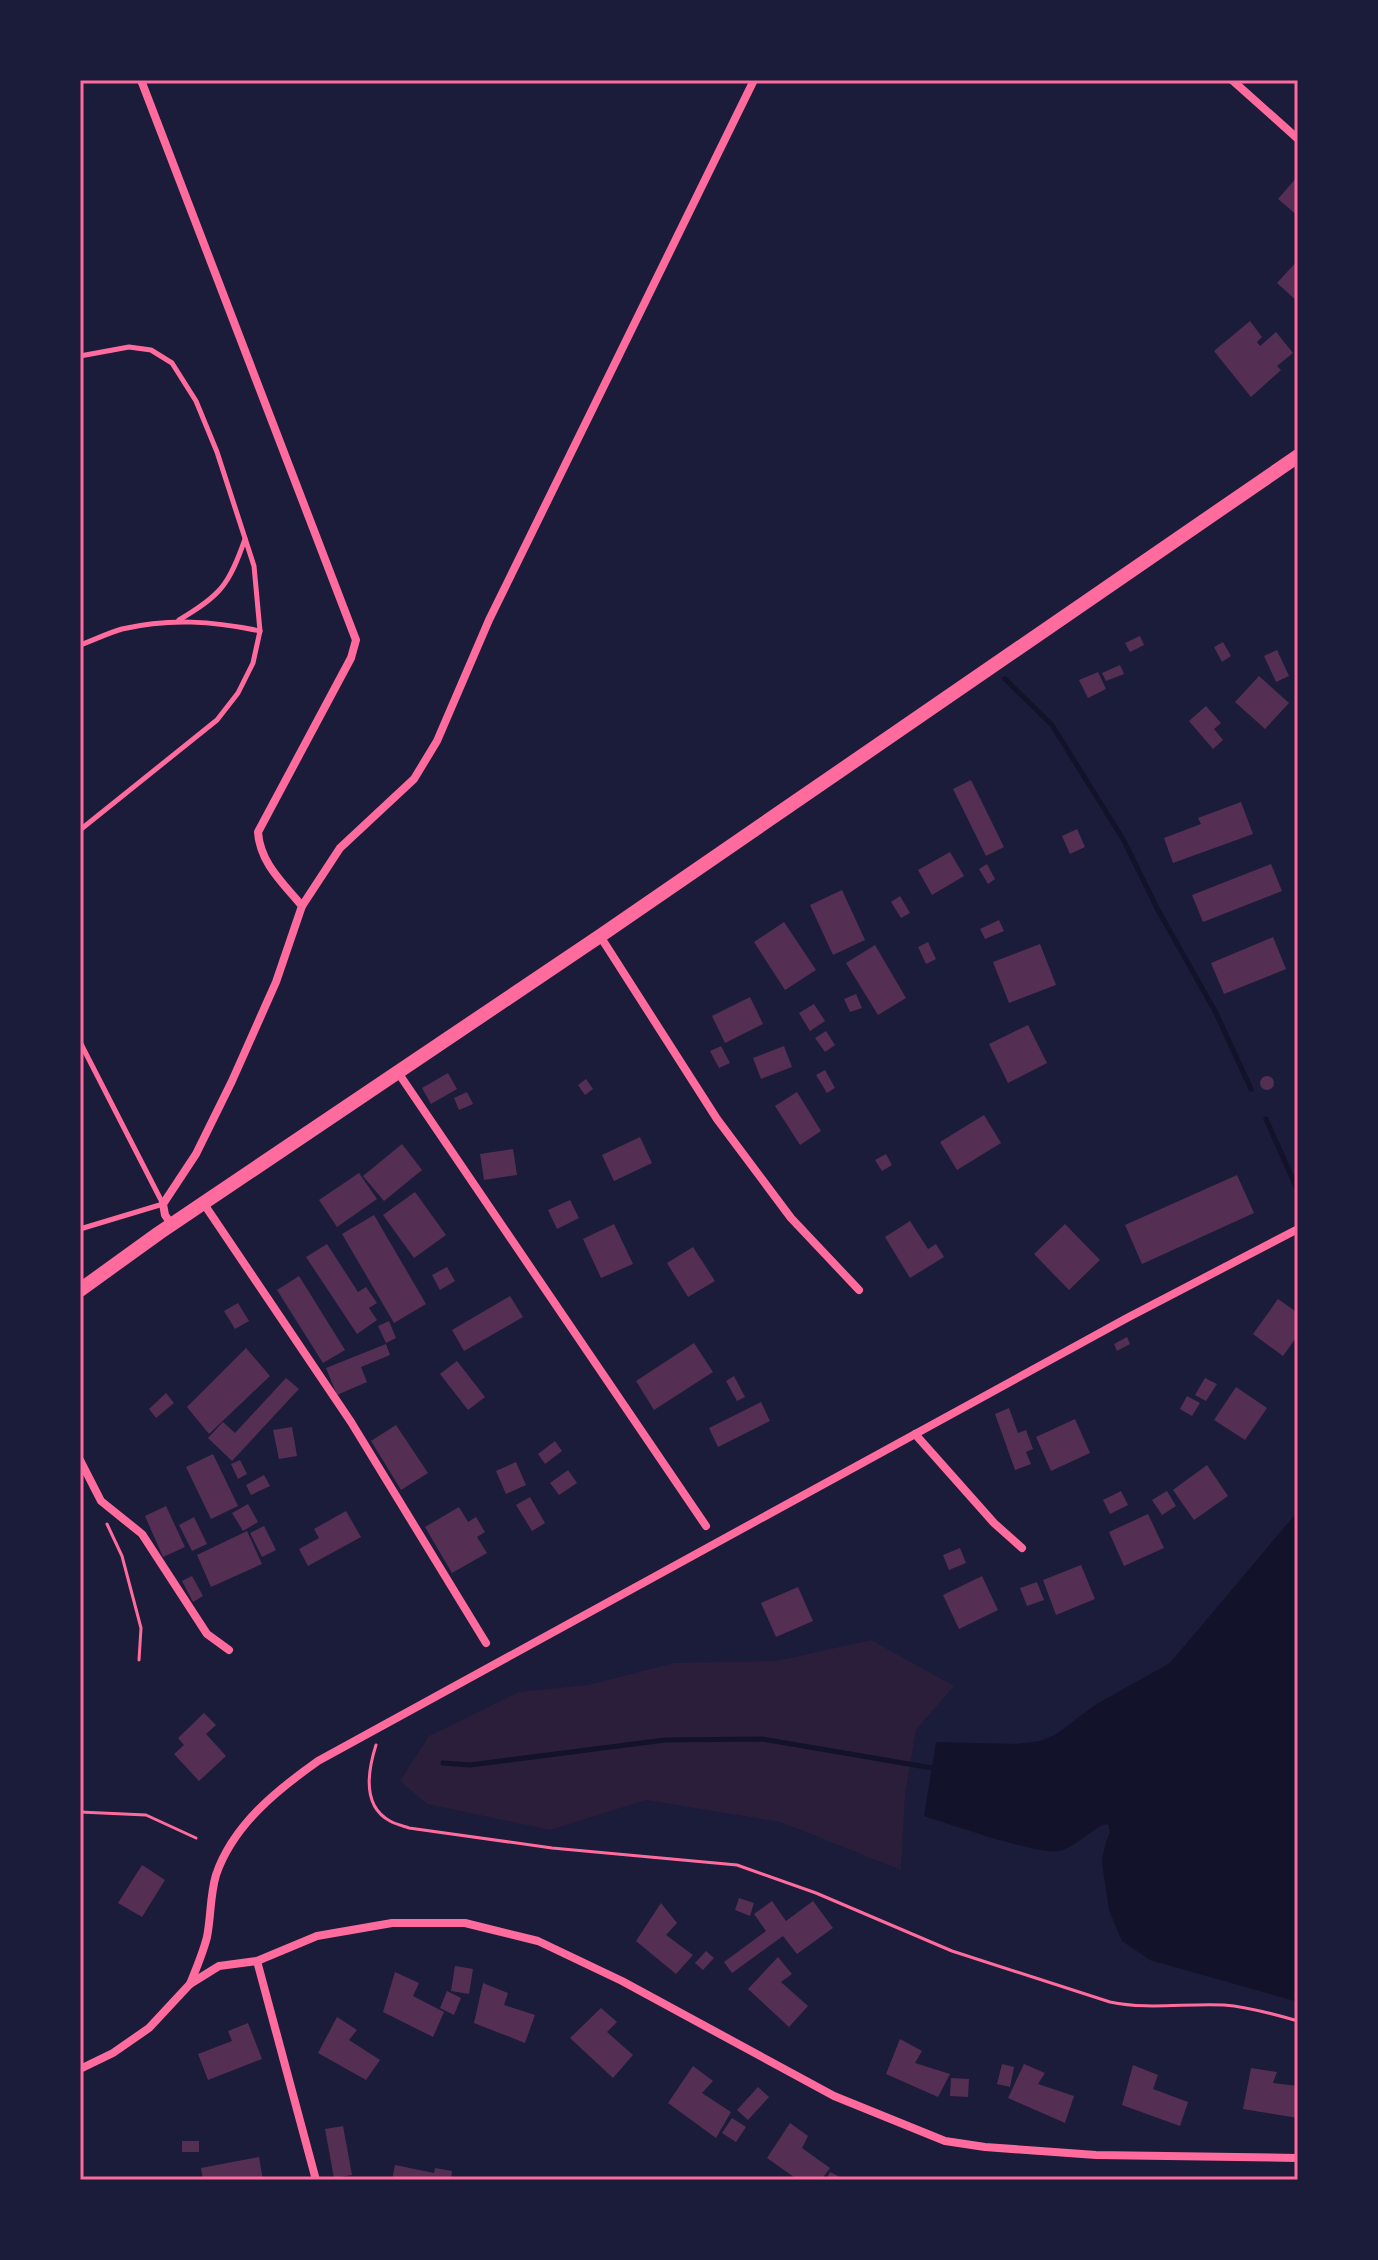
<svg xmlns="http://www.w3.org/2000/svg" width="1378" height="2260" viewBox="0 0 1378 2260" font-family="Raleway,sans-serif">
  <style>
    .green { fill: #2a1e3b }
    .water { fill: #12122b }
    .lines { fill: none; stroke-linecap: round; stroke-linejoin: round }
    .stream { stroke: #12122b; stroke-width: 5 }
    .building { fill: #542f53 }
    .path { stroke: #ff6b9d; stroke-width: 3 }
    .service { stroke: #ff6b9d; stroke-width: 5 }
    .minor { stroke: #ff6b9d; stroke-width: 8 }
    .secondary { stroke: #ff6b9d; stroke-width: 14 }
    .neatline { fill: none; stroke: #ff6b9d; stroke-width: 3 }
  </style>
  <rect width="100%" height="100%" fill="#1b1b3a"/>
  <!-- green -->
  <path class="green" d="M871,1640L954,1686L916,1730L905,1794L901,1870L781,1822L646,1800L550,1830L427,1804L400,1781L429,1736L519,1692L588,1685L674,1663L776,1661Z"/>
  <!-- water -->
  <path class="water" d="M1298,1511V2002L1150,1960L1122,1941L1109,1910L1103,1869L1102,1858L1107,1839L1110,1833L1108,1824C1095,1825 1077,1847 1059,1851C1038,1855 949,1824 924,1816L936,1742L1016,1744L1040,1741L1055,1735L1095,1705L1170,1663Z"/>
  <g class="lines">
    <!-- stream -->
    <g class="stream">
      <path d="M1005,679L1052,725L1123,839L1158,910L1215,1011L1251,1089"/>
      <path d="M1266,1119L1298,1191"/>
      <path d="M443,1763L470,1765L665,1740L762,1739L938,1769"/>
    </g>
  </g>
  <!-- building -->
  <g class="building">
    <path d="M1298,176V216L1278,199Z"/>
    <path d="M1298,260V302L1277,283Z"/>
    <path d="M1250,321L1262,337L1257,342L1260,346L1276,332L1293,353L1277,366L1281,370L1251,397L1214,351Z"/>
    <path d="M1140,636L1144,645L1130,652L1125,643Z"/>
    <path d="M1223,642L1231,656L1222,662L1214,647Z"/>
    <path d="M1277,650L1289,676L1276,682L1264,656Z"/>
    <path d="M1120,665L1124,674L1106,681L1102,673Z"/>
    <path d="M1098,672L1106,689L1088,698L1079,680Z"/>
    <path d="M1259,676L1289,703L1265,729L1235,702Z"/>
    <path d="M1206,706L1221,723L1214,729L1223,740L1213,749L1189,721Z"/>
    <path d="M971,780L1004,847L986,856L953,789Z"/>
    <path d="M1241,802L1253,834L1173,863L1164,838L1201,824L1198,818Z"/>
    <path d="M1077,829L1085,847L1070,854L1062,836Z"/>
    <path d="M950,852L964,876L932,895L918,870Z"/>
    <path d="M987,864L995,879L988,884L979,869Z"/>
    <path d="M1271,864L1282,891L1203,922L1192,895Z"/>
    <path d="M842,890L865,940L833,955L810,905Z"/>
    <path d="M900,896L910,913L901,918L891,902Z"/>
    <path d="M999,920L1004,931L985,939L980,929Z"/>
    <path d="M784,922L816,970L785,990L754,942Z"/>
    <path d="M1273,937L1286,969L1224,994L1211,963Z"/>
    <path d="M928,942L936,959L926,964L918,947Z"/>
    <path d="M1040,944L1056,985L1009,1003L993,962Z"/>
    <path d="M875,945L906,998L878,1015L846,963Z"/>
    <path d="M856,994L862,1008L850,1012L844,999Z"/>
    <path d="M750,997L763,1024L725,1043L712,1016Z"/>
    <path d="M814,1004L825,1021L810,1031L799,1013Z"/>
    <path d="M1028,1025L1047,1063L1008,1083L989,1044Z"/>
    <path d="M826,1031L835,1045L825,1052L815,1038Z"/>
    <path d="M721,1046L730,1063L719,1068L710,1051Z"/>
    <path d="M784,1046L792,1067L761,1079L753,1058Z"/>
    <path d="M825,1070L835,1088L827,1093L816,1075Z"/>
    <path d="M448,1073L457,1089L431,1104L422,1088Z"/>
    <circle cx="1267" cy="1083" r="7"/>
    <path d="M586,1079L593,1089L585,1095L578,1085Z"/>
    <path d="M467,1092L473,1104L459,1110L454,1098Z"/>
    <path d="M797,1092L821,1131L800,1145L775,1106Z"/>
    <path d="M984,1115L1001,1143L957,1170L940,1142Z"/>
    <path d="M640,1137L652,1163L614,1181L602,1155Z"/>
    <path d="M402,1144L422,1170L384,1201L363,1176Z"/>
    <path d="M513,1149L517,1175L484,1180L480,1154Z"/>
    <path d="M886,1154L892,1165L882,1171L875,1160Z"/>
    <path d="M359,1173L377,1199L337,1227L319,1200Z"/>
    <path d="M1237,1175L1254,1213L1142,1264L1125,1225Z"/>
    <path d="M415,1192L446,1235L414,1258L383,1215Z"/>
    <path d="M570,1200L579,1218L557,1229L548,1210Z"/>
    <path d="M374,1215L426,1304L394,1323L342,1234Z"/>
    <path d="M910,1221L928,1249L936,1244L944,1257L910,1278L885,1237Z"/>
    <path d="M614,1224L633,1264L601,1278L583,1239Z"/>
    <path d="M1065,1224L1100,1260L1069,1290L1034,1254Z"/>
    <path d="M327,1244L358,1292L366,1287L377,1303L369,1308L377,1320L357,1334L306,1257Z"/>
    <path d="M693,1247L715,1281L688,1297L667,1263Z"/>
    <path d="M447,1267L455,1281L440,1290L432,1275Z"/>
    <path d="M299,1276L345,1350L323,1363L277,1290Z"/>
    <path d="M510,1296L523,1317L464,1351L452,1330Z"/>
    <path d="M1278,1299L1298,1313V1335L1283,1356L1253,1334Z"/>
    <path d="M238,1303L249,1321L235,1329L224,1311Z"/>
    <path d="M389,1321L396,1338L386,1343L378,1326Z"/>
    <path d="M1127,1337L1130,1344L1117,1351L1114,1344Z"/>
    <path d="M694,1343L713,1372L654,1410L636,1381Z"/>
    <path d="M386,1344L390,1355L361,1367L367,1382L337,1395L326,1368Z"/>
    <path d="M246,1348L270,1376L209,1434L187,1407Z"/>
    <path d="M457,1361L485,1397L468,1410L440,1374Z"/>
    <path d="M734,1376L745,1397L737,1401L726,1381Z"/>
    <path d="M286,1378L299,1389L232,1461L208,1438L223,1422L235,1433Z"/>
    <path d="M1205,1378L1217,1384L1206,1401L1195,1395Z"/>
    <path d="M1236,1387L1267,1408L1245,1440L1214,1420Z"/>
    <path d="M166,1393L174,1403L156,1418L149,1409Z"/>
    <path d="M1187,1396L1200,1403L1192,1416L1180,1409Z"/>
    <path d="M761,1402L770,1421L718,1447L709,1428Z"/>
    <path d="M1009,1408L1018,1433L1026,1430L1033,1449L1026,1452L1031,1464L1015,1470L995,1414Z"/>
    <path d="M1075,1419L1090,1453L1051,1471L1036,1437Z"/>
    <path d="M396,1425L428,1473L401,1490L371,1441Z"/>
    <path d="M292,1427L297,1456L279,1459L273,1430Z"/>
    <path d="M555,1441L562,1451L545,1464L538,1454Z"/>
    <path d="M213,1454L238,1506L211,1519L186,1467Z"/>
    <path d="M240,1460L247,1474L238,1479L231,1464Z"/>
    <path d="M516,1462L526,1485L506,1494L496,1471Z"/>
    <path d="M1207,1465L1228,1496L1194,1520L1173,1490Z"/>
    <path d="M568,1470L577,1483L559,1495L550,1483Z"/>
    <path d="M264,1475L270,1486L251,1495L246,1485Z"/>
    <path d="M1121,1491L1128,1505L1110,1514L1103,1500Z"/>
    <path d="M1167,1491L1176,1506L1162,1515L1152,1500Z"/>
    <path d="M530,1497L545,1523L532,1531L516,1505Z"/>
    <path d="M248,1504L258,1522L243,1531L232,1513Z"/>
    <path d="M166,1506L185,1547L163,1557L145,1516Z"/>
    <path d="M459,1507L468,1522L476,1517L485,1532L477,1537L487,1553L452,1573L425,1527Z"/>
    <path d="M346,1511L361,1537L308,1566L299,1549L319,1538L314,1529Z"/>
    <path d="M1148,1514L1164,1548L1124,1566L1109,1532Z"/>
    <path d="M194,1517L207,1544L192,1551L179,1525Z"/>
    <path d="M264,1526L276,1550L262,1557L250,1533Z"/>
    <path d="M247,1531L262,1564L211,1587L197,1555Z"/>
    <path d="M960,1548L966,1563L949,1570L943,1555Z"/>
    <path d="M1081,1565L1095,1599L1056,1615L1043,1580Z"/>
    <path d="M192,1576L203,1596L193,1602L182,1581Z"/>
    <path d="M982,1576L998,1610L959,1629L943,1595Z"/>
    <path d="M1037,1582L1044,1600L1027,1606L1020,1588Z"/>
    <path d="M798,1587L813,1621L776,1637L761,1603Z"/>
    <path d="M204,1713L216,1725L206,1734L226,1756L199,1781L174,1754L184,1745L178,1738Z"/>
    <path d="M142,1865L165,1880L142,1917L118,1903Z"/>
    <path d="M739,1898L754,1903L750,1916L735,1910Z"/>
    <path d="M772,1901L786,1921L813,1901L833,1928L797,1954L783,1936L732,1973L724,1962L766,1931L754,1914Z"/>
    <path d="M661,1903L677,1923L666,1935L693,1955L676,1974L636,1941Z"/>
    <path d="M706,1951L714,1958L703,1970L695,1963Z"/>
    <path d="M778,1957L792,1974L781,1982L808,2006L789,2027L748,1989Z"/>
    <path d="M455,1966L473,1969L469,1994L451,1991Z"/>
    <path d="M395,1972L419,1983L413,1996L444,2012L433,2037L383,2012Z"/>
    <path d="M483,1983L508,1993L504,2005L535,2015L525,2043L474,2023Z"/>
    <path d="M447,1991L461,1998L454,2015L440,2008Z"/>
    <path d="M601,2008L617,2022L607,2032L633,2055L613,2078L570,2038Z"/>
    <path d="M337,2017L357,2030L349,2040L380,2060L366,2080L318,2053Z"/>
    <path d="M248,2023L262,2059L208,2080L198,2054L232,2041L228,2031Z"/>
    <path d="M900,2039L922,2051L915,2063L950,2074L938,2097L886,2074Z"/>
    <path d="M1002,2064L1014,2067L1010,2087L997,2084Z"/>
    <path d="M1024,2064L1045,2073L1038,2084L1074,2096L1065,2123L1008,2098Z"/>
    <path d="M1133,2065L1158,2075L1153,2089L1188,2102L1180,2126L1122,2105Z"/>
    <path d="M693,2066L713,2081L702,2093L731,2112L716,2138L668,2103Z"/>
    <path d="M1251,2068L1277,2072L1273,2083L1298,2086V2118L1243,2109Z"/>
    <path d="M951,2078L969,2079L968,2097L950,2096Z"/>
    <path d="M758,2087L769,2097L748,2120L737,2110Z"/>
    <path d="M732,2118L746,2127L736,2142L722,2133Z"/>
    <path d="M790,2123L808,2136L802,2148L830,2168L821,2180H798L767,2158Z"/>
    <path d="M343,2126L352,2175L334,2178L325,2129Z"/>
    <rect x="182" y="2141" width="17" height="11"/>
    <path d="M259,2157L263,2180H203L201,2168Z"/>
    <path d="M395,2165L434,2173L435,2168L452,2171L451,2180H392Z"/>
    <path d="M830,2172L846,2180H826Z"/>
  </g>
  <g class="lines">
    <!-- path -->
    <g class="path">
      <path d="M107,1524L122,1556L141,1628L139,1660"/>
      <path d="M376,1745C368,1770 362,1806 390,1821C395,1824 403,1826 409,1828L552,1848L737,1865L816,1893L952,1951L1110,2002C1148,2010 1186,2003 1224,2005C1249,2007 1274,2014 1298,2021"/>
      <path d="M80,1812L146,1815L196,1838"/>
    </g>
    <!-- service -->
    <g class="service">
      <path d="M80,356L129,347L151,350L172,363L196,401L217,452L254,566L260,631"/>
      <path d="M179,620C221,595 229,585 245,539"/>
      <path d="M80,645C94,640 108,633 122,629C170,618 213,621 260,631L253,663L238,693L217,720L80,830"/>
      <path d="M80,1042L163,1204L80,1229"/>
    </g>
    <!-- minor -->
    <g class="minor">
      <path d="M141,80L356,640L351,658L258,832C260,863 283,883 302,906"/>
      <path d="M1232,80L1298,139"/>
      <path d="M600,936L717,1119L791,1218L859,1290"/>
      <path d="M397,1071L706,1526"/>
      <path d="M204,1204L351,1422L486,1643"/>
      <path d="M172,1225L165,1215L163,1204L196,1154L232,1081L276,982L302,906L340,848L414,779L437,741L489,620L754,80"/>
      <path d="M915,1434L994,1523L1022,1548"/>
      <path d="M80,1460L101,1501L142,1534L207,1634L229,1650"/>
      <path d="M257,1961L316,2180"/>
      <path d="M190,1984C196,1969 203,1953 207,1937C211,1917 210,1895 216,1875C233,1825 277,1790 318,1761L1127,1318L1298,1229"/>
      <path d="M80,2069L113,2053L149,2028L190,1984L219,1966L257,1961L317,1936L392,1923H465L538,1941L622,1981L834,2096L945,2141L985,2147L1096,2155L1298,2158"/>
    </g>
    <!-- secondary -->
    <path class="secondary" d="M80,1290L159,1233L600,936L1298,456"/>
  </g>
  <!-- border -->
  <rect width="1378" height="2260" fill="none" stroke="#1b1b3a" stroke-width="164"/>
  <rect x="82" y="82" width="1214" height="2096" class="neatline"/>
</svg>
